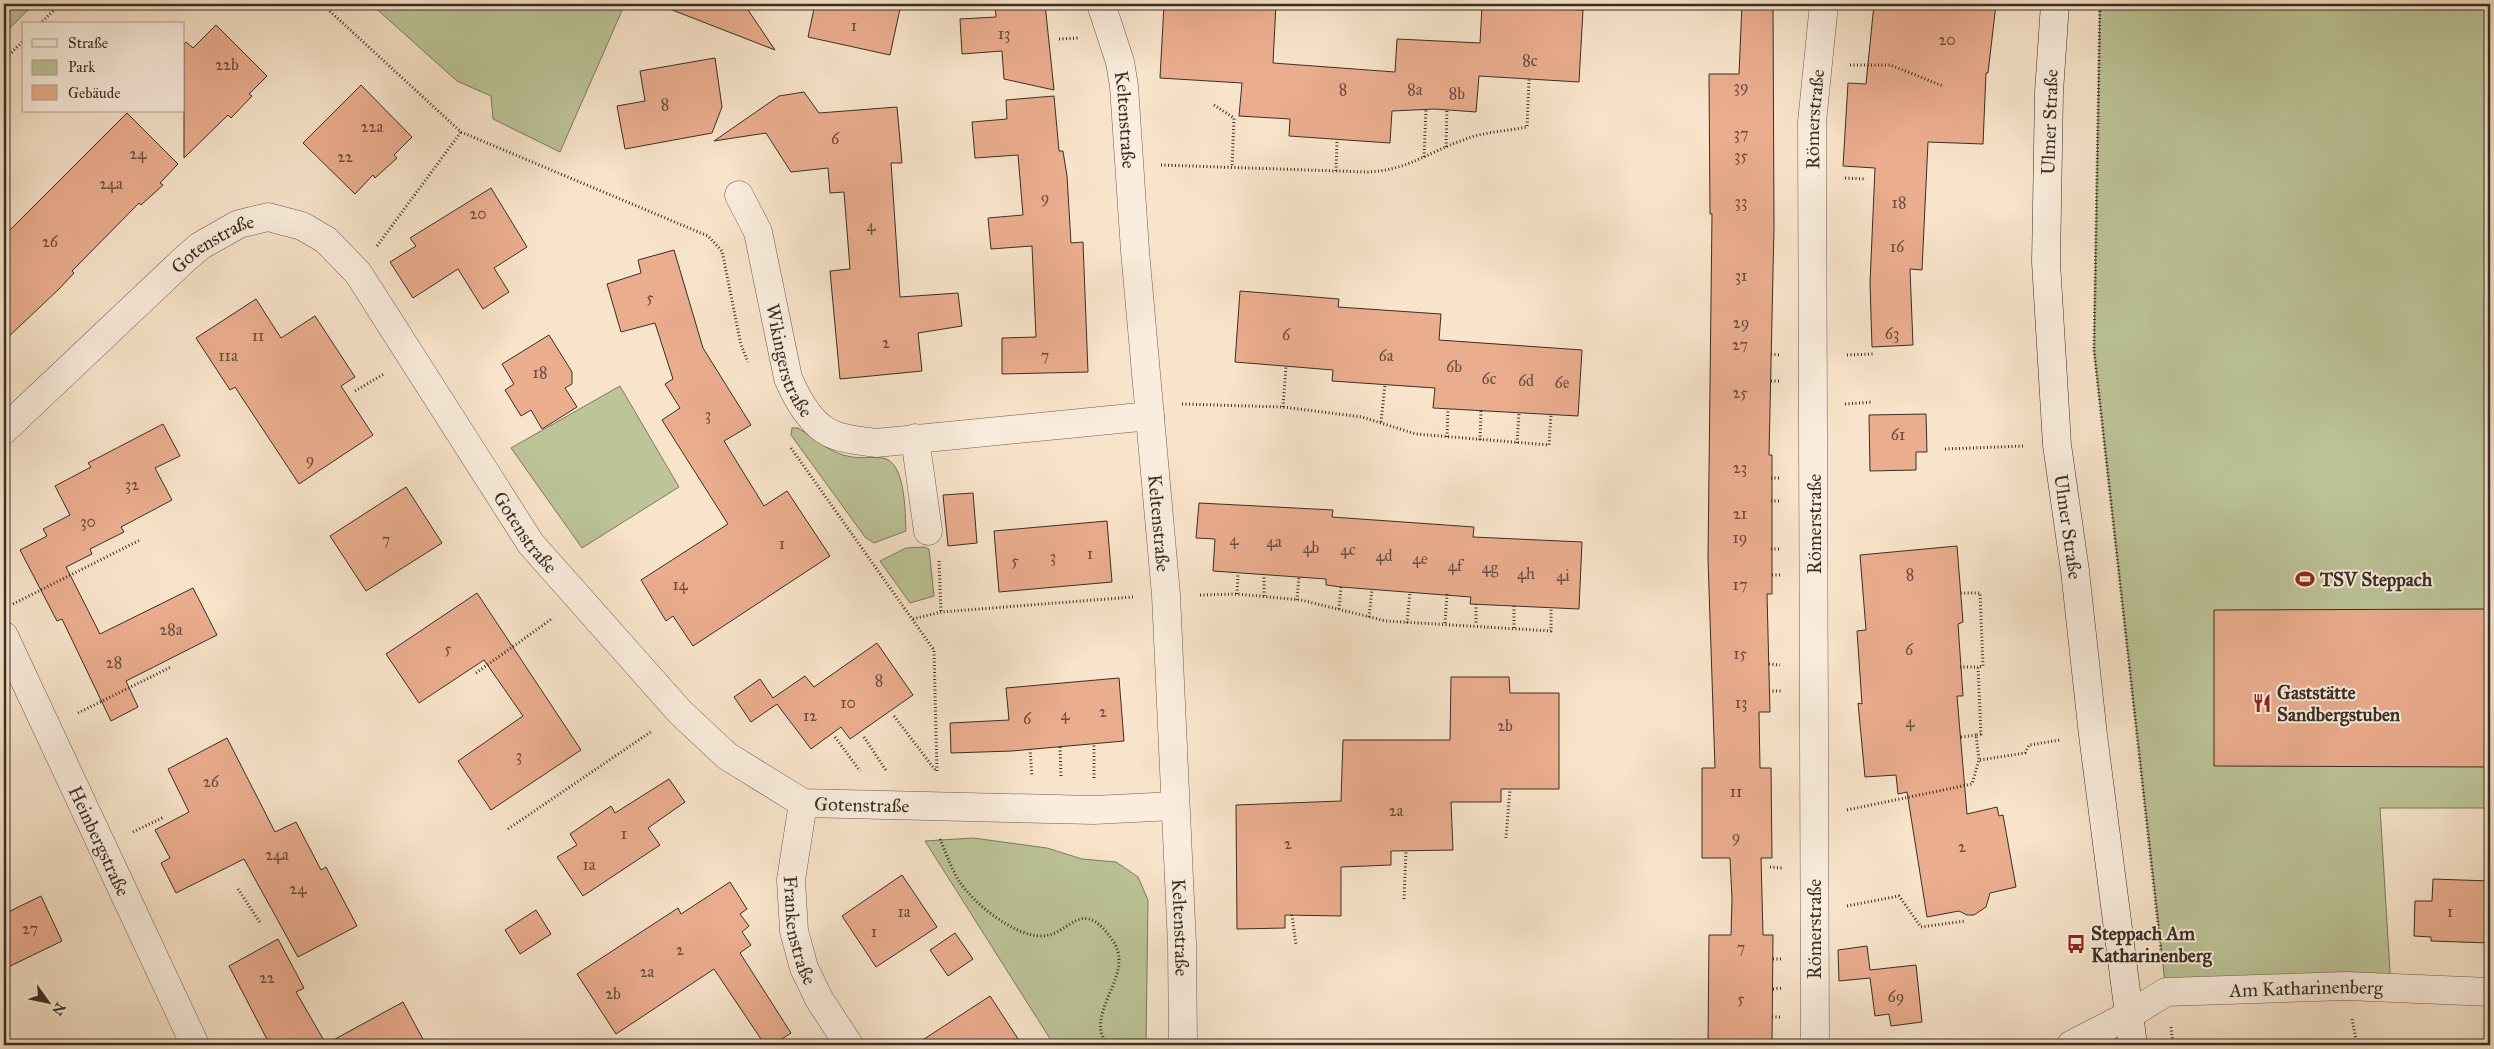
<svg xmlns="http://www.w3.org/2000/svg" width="2494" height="1049" viewBox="0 0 2494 1049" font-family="'IM FELL Great Primer',serif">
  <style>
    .green { fill: #bcc498; stroke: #7b795f }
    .building { fill: #eaad8e; stroke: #3a2e26 }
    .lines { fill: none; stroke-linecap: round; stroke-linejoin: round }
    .street-casing { stroke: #6a5c4f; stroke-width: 29 }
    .secondary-casing { stroke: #3a2e26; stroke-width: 29 }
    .path { stroke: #3a2e26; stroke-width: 3; stroke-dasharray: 1 2.5; stroke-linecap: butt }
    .street { stroke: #faeddd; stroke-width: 28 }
    .secondary { stroke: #faeddd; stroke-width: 28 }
    .labels { text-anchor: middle; stroke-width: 4; stroke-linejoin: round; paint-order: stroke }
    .number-label { font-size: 16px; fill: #664e40 }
    .street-label { font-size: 19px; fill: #3a2e26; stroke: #faeddd }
    .poi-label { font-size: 19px; font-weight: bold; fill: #3a2e26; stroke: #faeddd; text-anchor: start }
  </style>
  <rect width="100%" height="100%" fill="#f8e4ca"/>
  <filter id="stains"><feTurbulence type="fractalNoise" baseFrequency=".004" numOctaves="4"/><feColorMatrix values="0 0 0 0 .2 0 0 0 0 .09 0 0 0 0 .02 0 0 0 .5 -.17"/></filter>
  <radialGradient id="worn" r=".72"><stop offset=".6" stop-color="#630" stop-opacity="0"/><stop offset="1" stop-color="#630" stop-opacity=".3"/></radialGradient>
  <!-- green -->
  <g class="green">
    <path d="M4,4H34L4,34Z"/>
    <path d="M371,4H619L624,6L560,152L493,119L491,96L457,81Z"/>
    <path d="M2100,4H2490V808H2380L2391,988L2166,992L2094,350Z"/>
    <path d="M620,386L679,487L582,548L511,448Z"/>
    <path d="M792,428H798C816,439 830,454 852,457C862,459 873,456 883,458C906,462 905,513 906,531L874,543L865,537L791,435Z"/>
    <path d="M924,547L929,549L934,596L910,603L880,561L906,548Z"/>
    <path d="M973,838L1047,848L1082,859L1116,862L1138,877L1148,900L1146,1045H1054L925,841Z"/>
  </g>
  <!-- building -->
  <g class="building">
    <path d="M662,4H744L775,50L662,6Z"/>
    <path d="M815,4H901L890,55L808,37Z"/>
    <path d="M995,4H1045L1054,90L1004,79L1002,51L962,54L960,19L996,17Z"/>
    <path d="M1164,4H1276L1273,63L1395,72L1397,39L1480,43L1482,5L1583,10L1579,82L1479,76L1476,112L1435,109L1392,111L1390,143L1289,136L1290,119L1239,116L1242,83L1160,78Z"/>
    <path d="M1742,4H1773L1774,227L1769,455H1772V594H1767L1770,712H1759L1760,768H1771L1772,858H1761L1763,935H1773L1772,1043H1761L1762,1045H1708L1709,935H1731L1732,899L1730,858H1702V768H1715L1708,559L1712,214H1710L1709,74H1739Z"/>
    <path d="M1874,4H1996L1988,73H1986L1983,144L1928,142L1922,270L1910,269L1913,345L1872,347L1870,283L1875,168L1843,166L1848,83L1866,84Z"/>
    <path d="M216,25L267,76L249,94L252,96L231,118L228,115L184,158V44L186,42L193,48Z"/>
    <path d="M715,58L722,107L712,133L625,149L617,106L645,101L640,71Z"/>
    <path d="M361,85L412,137L394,155L397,158L375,178L373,175L355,194L303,143Z"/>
    <path d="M804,92L819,113L897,107L902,163H891L900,297L958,293L962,326L918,333L922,371L840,379L830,271L850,269L844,192L830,193L828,168L791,172L766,133L714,141L779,96Z"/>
    <path d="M1054,96L1059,151H1063L1067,176L1071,243L1083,242L1088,372L1002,374V338L1036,337L1032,246L991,249L988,218L1023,215L1018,155L975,158L972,122L1007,119L1006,100Z"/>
    <path d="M127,113L178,164L160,183L163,185L141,205L139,203L72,271L74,273L59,289L4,341V236Z"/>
    <path d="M491,188L527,247L494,268L509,292L483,309L458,269L413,298L390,262L416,246L410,238Z"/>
    <path d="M674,250L703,348L751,425L724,441L764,506L787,491L830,556L693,646L673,616L666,621L641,580L728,524L662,420L680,408L665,384L673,379L655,323L621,332L607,284L641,273L638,260Z"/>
    <path d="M1240,291L1339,299L1338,307L1441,314L1439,340L1582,350L1578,416L1433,408L1435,388L1332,381L1333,370L1235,362Z"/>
    <path d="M256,299L281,338L315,316L355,377L341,386L373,435L299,484L235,387L230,390L196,338Z"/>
    <path d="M549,335L572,372V384L565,388L577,407L542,429L531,410L521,416L505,390L514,384L502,364Z"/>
    <path d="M1926,414L1927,452H1916V470L1870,471L1869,415Z"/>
    <path d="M163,424L180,456L155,468L172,500L121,527L124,532L90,549L92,554L66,567L100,634L193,588L217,635L126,681L138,707L111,721L62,619L57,621L20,550L47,536L43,529L70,515L55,486L91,467L88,463Z"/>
    <path d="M406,487L442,543L366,591L330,536Z"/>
    <path d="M973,493L977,543L948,546L943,495Z"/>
    <path d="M1199,503L1333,510L1332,517L1474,527L1473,537L1582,542L1579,609L1470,604L1471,597L1341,587L1326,585V579L1213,571L1215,539L1196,538Z"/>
    <path d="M1107,521L1112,582L999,592L994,531Z"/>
    <path d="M1957,546L1963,622L1958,624L1963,696H1957L1967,814L1997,807L1999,816L2003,815L2016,887L1990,893L1986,907L1974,915H1967L1959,911L1927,917L1907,792L1898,794L1896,775L1865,777L1858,703L1862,704L1857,631L1866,630L1860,555Z"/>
    <path d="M477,593L581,750L491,810L458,761L523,716L484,660L419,703L386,654Z"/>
    <path d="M2490,609V767L2214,766V610Z"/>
    <path d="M877,643L913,695L850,739L841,727L811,749L777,704L751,722L734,697L760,679L773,698L805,676L814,687Z"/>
    <path d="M1451,677H1509L1510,693H1559V789H1501V802H1451L1453,850L1391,851V865L1341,867V916L1285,915V928L1237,929L1236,805L1341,801L1343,740H1450Z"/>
    <path d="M1119,678L1124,741L1012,751L951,753L950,723L1009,720L1006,688Z"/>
    <path d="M227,738L275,832L296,822L321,870L326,867L357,926L298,957L244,859L176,893L161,863L170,858L155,830L189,812L168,769Z"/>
    <path d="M669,779L685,802L648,828L660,845L583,896L557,857L577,845L570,834L611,806L615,813Z"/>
    <path d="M902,875L937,927L876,967L842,916Z"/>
    <path d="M2433,879L2490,881V943L2431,941V937L2414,936L2415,901H2432Z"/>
    <path d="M730,882L747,909L740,914L749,926L742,932L751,945L740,953L791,1033L773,1045H765L714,969L616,1034L577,974L678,908L681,914Z"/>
    <path d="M41,896L62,941L4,969V914Z"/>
    <path d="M536,910L551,934L520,954L505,930Z"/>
    <path d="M955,933L973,959L948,976L930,950Z"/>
    <path d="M278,939L304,988L296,992L326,1044L403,1002L426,1045H270L229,966Z"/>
    <path d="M1867,946L1870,970L1916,965L1922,1022L1891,1026L1889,1014L1875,1016L1870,978L1839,981L1838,950Z"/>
    <path d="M990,996L1022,1045H915Z"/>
  </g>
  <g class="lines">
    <!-- street casing -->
    <g class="street-casing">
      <g id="street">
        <path id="s1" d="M1101,4L1120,62L1124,86L1135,251L1166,595L1182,944L1183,1045"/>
        <path id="s2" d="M739,195L758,232L788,378C797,399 813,429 837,436C849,440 863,441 876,443L1150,416"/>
        <path id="s3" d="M4,430L186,258L200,246L239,224L268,217L302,226L326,240L358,273L531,544L680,712L727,756L803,803L1094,810L1174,806"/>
        <path d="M915,438L928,531"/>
        <path id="s4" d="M4,636L195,1045"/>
        <path id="s5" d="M803,803L791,880L794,931L804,968L819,999L849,1045"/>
        <path id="s6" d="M1815,1045L1812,122L1824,4"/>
        <path id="s7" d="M2071,1045L2129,1015L2166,992L2346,986L2490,992"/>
      </g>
    </g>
    <!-- secondary casing -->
    <g class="secondary-casing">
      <g id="secondary">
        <path id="s8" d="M2055,4L2049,92L2046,262L2057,445L2075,571L2093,735L2133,1045"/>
      </g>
    </g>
    <!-- path -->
    <g class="path">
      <path d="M322,4L461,132L708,236L722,251L741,345L748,362"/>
      <path d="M2100,4L2094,350L2162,959"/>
      <path d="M40,24L60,4"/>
      <path d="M1059,39L1078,38"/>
      <path d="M4,60L24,40"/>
      <path d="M1850,65H1890L1943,86"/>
      <path d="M1214,105L1234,118L1232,167"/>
      <path d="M1446,147L1447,109"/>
      <path d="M1424,157L1426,109"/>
      <path d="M1161,165L1366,172C1406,171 1427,153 1463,140C1482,132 1507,131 1527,127L1529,79"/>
      <path d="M1336,171L1337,140"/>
      <path d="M1845,178L1866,179"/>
      <path d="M377,246L461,132"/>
      <path d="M1771,354L1780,355"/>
      <path d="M1847,355L1873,354"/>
      <path d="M1771,381H1780"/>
      <path d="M355,391L384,374"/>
      <path d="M1182,404L1283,407L1362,417L1416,434L1549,445L1551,415"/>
      <path d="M1845,404L1872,402"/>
      <path d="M1283,407L1286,366"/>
      <path d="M1381,422L1385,384"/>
      <path d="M1447,437L1448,409"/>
      <path d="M1480,440L1481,411"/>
      <path d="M1517,443L1519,413"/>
      <path d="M791,448L934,650L937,773"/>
      <path d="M1945,449L2024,446"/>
      <path d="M1771,478H1781"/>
      <path d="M1771,501H1781"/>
      <path d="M1771,549H1781"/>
      <path d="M939,561L941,612"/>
      <path d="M1772,575H1780"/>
      <path d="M1237,594L1238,573"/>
      <path d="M1200,595L1237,594L1301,600L1386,621L1551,631V608"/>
      <path d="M1264,596V574"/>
      <path d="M1297,600L1299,576"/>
      <path d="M13,604L140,540"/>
      <path d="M1476,604V625"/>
      <path d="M1339,609L1341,587"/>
      <path d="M1369,617L1372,589"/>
      <path d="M913,619L941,612L1133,597"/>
      <path d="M1407,623L1410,592"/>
      <path d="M1445,623L1447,594"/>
      <path d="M1514,628V606"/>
      <path d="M1769,664L1780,665"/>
      <path d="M1960,667H1978"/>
      <path d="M476,673L553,618"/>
      <path d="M1769,691H1781"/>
      <path d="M78,713L171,667"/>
      <path d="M894,716L936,771"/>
      <path d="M835,737L860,771"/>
      <path d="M864,737L887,772"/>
      <path d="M1961,737L1976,735"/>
      <path d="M1060,747L1061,776"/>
      <path d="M1030,749L1032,776"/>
      <path d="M1980,760L2025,753L2029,745L2060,740"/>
      <path d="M1094,778V743"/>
      <path d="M1847,810L1972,784L1979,760L1976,735L1981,734L1978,667L1983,666L1980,593H1961"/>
      <path d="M508,829L652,731"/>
      <path d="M133,832L164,817"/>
      <path d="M1506,838L1510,789"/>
      <path d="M940,839C946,853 951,868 959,881C973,903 1015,937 1042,936C1071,935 1081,894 1113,941C1133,971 1096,1001 1101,1032C1102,1036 1106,1041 1108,1045"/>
      <path d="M1770,867L1782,868"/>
      <path d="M238,889L261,924"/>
      <path d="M1404,899L1406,851"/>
      <path d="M1847,906L1899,896L1921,927L1965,921"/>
      <path d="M1292,915L1296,945"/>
      <path d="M1773,959H1782"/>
      <path d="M1773,989L1782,988"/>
      <path d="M1772,1017H1781"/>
      <path d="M2352,1019L2357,1045"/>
      <path d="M2171,1027L2173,1045"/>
    </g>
    <!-- street -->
    <use href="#street" class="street"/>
    <!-- secondary -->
    <use href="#secondary" class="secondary"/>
  </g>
  <!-- icons -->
  <defs>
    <g id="stadium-bare" transform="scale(1.5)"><path d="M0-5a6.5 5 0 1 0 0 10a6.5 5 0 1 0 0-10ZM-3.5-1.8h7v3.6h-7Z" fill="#8f2418" stroke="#faeddd" stroke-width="2.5" paint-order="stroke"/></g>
    <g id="restaurant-bare" transform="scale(1.5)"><path d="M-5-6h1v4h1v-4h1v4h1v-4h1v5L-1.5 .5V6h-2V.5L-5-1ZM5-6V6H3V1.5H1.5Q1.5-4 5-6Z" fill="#8f2418" stroke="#faeddd" stroke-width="2.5" paint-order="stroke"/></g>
    <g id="bus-bare" transform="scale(1.5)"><path d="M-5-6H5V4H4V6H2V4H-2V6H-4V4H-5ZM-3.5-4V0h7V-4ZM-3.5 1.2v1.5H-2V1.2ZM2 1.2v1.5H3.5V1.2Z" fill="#8f2418" stroke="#faeddd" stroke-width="2.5" paint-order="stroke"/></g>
  </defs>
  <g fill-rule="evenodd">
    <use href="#stadium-bare" x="2305" y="579"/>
    <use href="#restaurant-bare" x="2262" y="703"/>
    <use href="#bus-bare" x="2076" y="944"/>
  </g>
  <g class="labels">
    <!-- number labels -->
    <g class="number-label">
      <text x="854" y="31">1</text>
      <text x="1004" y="39">13</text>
      <text x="1947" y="45">20</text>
      <text x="1530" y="66">8c</text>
      <text x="227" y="70">22b</text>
      <text x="1741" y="92">39</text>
      <text x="1343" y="95">8</text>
      <text x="1415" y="95">8a</text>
      <text x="1457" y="99">8b</text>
      <text x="665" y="110">8</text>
      <text x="372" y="132">22a</text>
      <text x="1741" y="139">37</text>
      <text x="835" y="144">6</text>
      <text x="138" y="159">24</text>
      <text x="1741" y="161">35</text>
      <text x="345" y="162">22</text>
      <text x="111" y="189">24a</text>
      <text x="1045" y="203">9</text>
      <text x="1741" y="207">33</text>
      <text x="1899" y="208">18</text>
      <text x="478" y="219">20</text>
      <text x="871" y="231">4</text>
      <text x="50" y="247">26</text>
      <text x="1897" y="252">16</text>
      <text x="1741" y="281">31</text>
      <text x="650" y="303">5</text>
      <text x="1741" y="328">29</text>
      <text x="1892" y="339">63</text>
      <text x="1286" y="340">6</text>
      <text x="258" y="341">11</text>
      <text x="886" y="348">2</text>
      <text x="1740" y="350">27</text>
      <text x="228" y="361">11a</text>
      <text x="1045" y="361">7</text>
      <text x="1386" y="361">6a</text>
      <text x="1454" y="372">6b</text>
      <text x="540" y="378">18</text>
      <text x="1489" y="384">6c</text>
      <text x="1526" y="386">6d</text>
      <text x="1562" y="388">6e</text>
      <text x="1740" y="398">25</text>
      <text x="708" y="420">3</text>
      <text x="1898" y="440">61</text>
      <text x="310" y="465">9</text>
      <text x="1740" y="473">23</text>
      <text x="132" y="490">32</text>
      <text x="1740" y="519">21</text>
      <text x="88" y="527">30</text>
      <text x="1740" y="543">19</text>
      <text x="386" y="545">7</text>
      <text x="1234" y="545">4</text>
      <text x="1274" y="547">4a</text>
      <text x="782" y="549">1</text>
      <text x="1311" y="553">4b</text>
      <text x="1348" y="555">4c</text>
      <text x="1090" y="559">1</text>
      <text x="1384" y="561">4d</text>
      <text x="1053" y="562">3</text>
      <text x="1420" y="564">4e</text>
      <text x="1015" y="566">5</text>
      <text x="1455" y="571">4f</text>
      <text x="1490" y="573">4g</text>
      <text x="1526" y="579">4h</text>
      <text x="1910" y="580">8</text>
      <text x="1563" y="581">4i</text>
      <text x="680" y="590">14</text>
      <text x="1740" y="590">17</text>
      <text x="171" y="635">28a</text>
      <text x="448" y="654">5</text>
      <text x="1909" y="655">6</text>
      <text x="1740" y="659">15</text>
      <text x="114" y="668">28</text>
      <text x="879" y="686">8</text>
      <text x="848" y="708">10</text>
      <text x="1741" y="708">13</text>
      <text x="1103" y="717">2</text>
      <text x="1065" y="720">4</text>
      <text x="810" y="721">12</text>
      <text x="1027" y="724">6</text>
      <text x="1910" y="727">4</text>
      <text x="1505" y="731">2b</text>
      <text x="519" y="761">3</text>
      <text x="211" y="787">26</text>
      <text x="1736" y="797">11</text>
      <text x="1396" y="816">2a</text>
      <text x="624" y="839">1</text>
      <text x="1736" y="842">9</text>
      <text x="1288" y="849">2</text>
      <text x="1962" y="852">2</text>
      <text x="277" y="860">24a</text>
      <text x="589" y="870">1a</text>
      <text x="298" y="894">24</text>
      <text x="904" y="917">1a</text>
      <text x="2450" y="917">1</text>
      <text x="30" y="934">27</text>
      <text x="874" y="937">1</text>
      <text x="1741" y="953">7</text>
      <text x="680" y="955">2</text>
      <text x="647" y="977">2a</text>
      <text x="267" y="983">22</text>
      <text x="613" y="999">2b</text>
      <text x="1896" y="1002">69</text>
      <text x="1741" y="1004">5</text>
    </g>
    <!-- street labels -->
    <g class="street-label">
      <text dy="7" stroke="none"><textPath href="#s1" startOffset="119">Keltenstraße</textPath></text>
      <text dy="7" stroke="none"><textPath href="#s6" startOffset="926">Römerstraße</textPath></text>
      <text transform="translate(2049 122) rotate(-88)" y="7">Ulmer Straße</text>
      <text dy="7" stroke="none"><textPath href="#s3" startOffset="281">Gotenstraße</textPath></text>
      <text dy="7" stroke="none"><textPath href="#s2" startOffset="174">Wikingerstraße</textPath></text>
      <text dy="7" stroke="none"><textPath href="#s1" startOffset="524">Keltenstraße</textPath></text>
      <text transform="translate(1814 524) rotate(-90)" y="7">Römerstraße</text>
      <text dy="7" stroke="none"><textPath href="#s8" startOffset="524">Ulmer Straße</textPath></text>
      <text dy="7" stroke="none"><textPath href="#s3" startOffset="761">Gotenstraße</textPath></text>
      <text dy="7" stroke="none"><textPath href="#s3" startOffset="1211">Gotenstraße</textPath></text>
      <text dy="7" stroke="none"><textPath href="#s4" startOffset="226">Heinbergstraße</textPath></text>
      <text dy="7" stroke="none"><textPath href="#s1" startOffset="929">Keltenstraße</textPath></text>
      <text dy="7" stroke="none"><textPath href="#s5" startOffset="129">Frankenstraße</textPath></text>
      <text transform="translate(1814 929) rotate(-90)" y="7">Römerstraße</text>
      <text dy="7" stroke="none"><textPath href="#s7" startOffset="249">Am Katharinenberg</textPath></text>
    </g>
    <!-- poi labels -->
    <g class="poi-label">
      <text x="2320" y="586">TSV Steppach</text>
      <text x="2277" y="699">Gaststätte<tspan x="2277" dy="22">Sandbergstuben</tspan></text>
      <text x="2091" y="940">Steppach Am<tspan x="2091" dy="22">Katharinenberg</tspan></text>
    </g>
  </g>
  <!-- margin -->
  <rect width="2494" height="1049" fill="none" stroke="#f8e4ca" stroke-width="20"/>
  <rect x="5" y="5" width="2484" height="1039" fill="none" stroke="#3a2e26" stroke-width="2.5"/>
  <rect x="10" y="10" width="2474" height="1029" fill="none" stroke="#3a2e26"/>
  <!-- legend -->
  <rect x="22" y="22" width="162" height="90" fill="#faeddd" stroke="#ada194"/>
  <rect x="32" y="39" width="25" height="8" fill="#faeddd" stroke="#ada194"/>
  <text x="68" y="48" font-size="15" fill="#3a2e26">Straße</text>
  <rect x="32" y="60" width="25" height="15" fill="#bcc498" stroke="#ada194"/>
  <text x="68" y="72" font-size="15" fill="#3a2e26">Park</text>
  <rect x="32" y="85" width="25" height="15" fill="#eaad8e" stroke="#ada194"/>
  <text x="68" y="98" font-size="15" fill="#3a2e26">Gebäude</text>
  <!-- north arrow -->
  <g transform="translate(48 1002) rotate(123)" stroke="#faeddd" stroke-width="4" paint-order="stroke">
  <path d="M0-4L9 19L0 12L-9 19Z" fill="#3a2e26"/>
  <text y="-8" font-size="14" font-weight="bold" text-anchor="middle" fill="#3a2e26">N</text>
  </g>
  <rect width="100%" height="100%" filter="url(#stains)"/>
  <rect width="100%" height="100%" fill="url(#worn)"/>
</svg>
